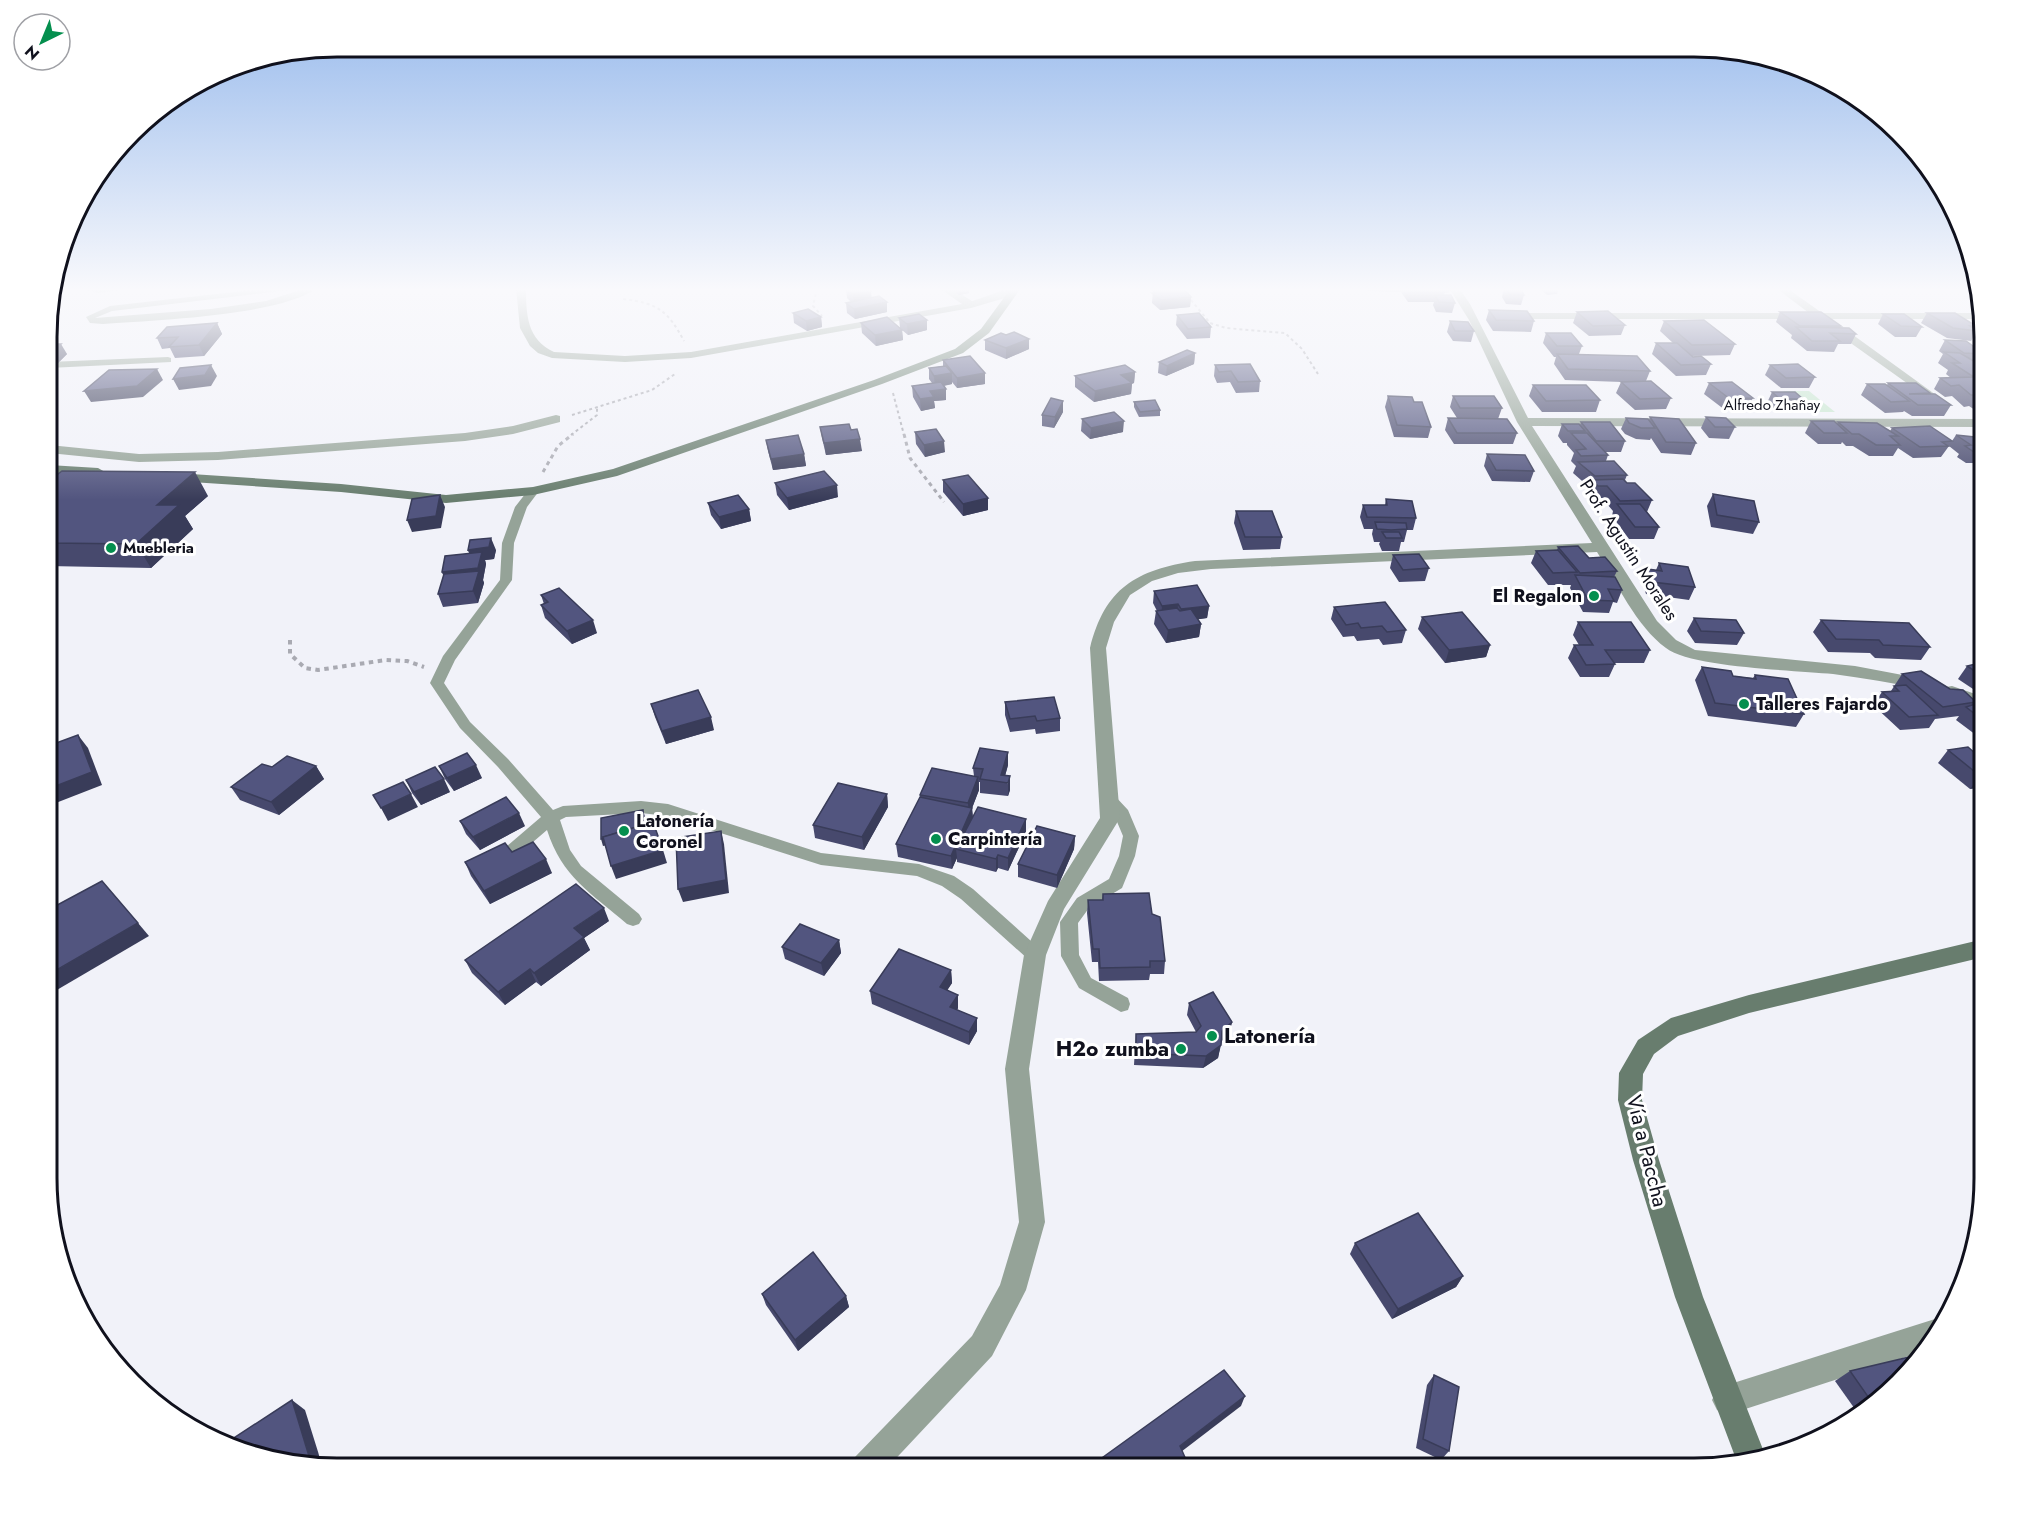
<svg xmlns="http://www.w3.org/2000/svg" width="2031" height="1515" viewBox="0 0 2031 1515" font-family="Jost,sans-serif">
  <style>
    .green { fill: #c6e6ce }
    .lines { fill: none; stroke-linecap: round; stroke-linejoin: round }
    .path-far2 { stroke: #a9aab2; stroke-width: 2; stroke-dasharray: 3 3; stroke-linecap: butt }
    .path-far1 { stroke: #a9aab2; stroke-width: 3; stroke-dasharray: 4 4; stroke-linecap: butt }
    .path { stroke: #a9aab2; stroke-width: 4; stroke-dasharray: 4.5 4.5; stroke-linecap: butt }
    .lane { fill: #95a398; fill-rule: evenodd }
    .street { fill: #95a398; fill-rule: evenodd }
    .secondary { fill: #687d6e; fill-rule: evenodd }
    .wall { fill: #47496d }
    .shaded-wall { fill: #393c59 }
    .building { fill: #52557f; stroke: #393c59; stroke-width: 1.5 }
    .poi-dot { fill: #048f4e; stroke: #fff; stroke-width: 2 }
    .labels { text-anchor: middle; stroke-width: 6; stroke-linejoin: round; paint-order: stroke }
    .far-street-label { font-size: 15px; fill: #10111d; stroke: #fff }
    .far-poi-label { font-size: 15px; font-weight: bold; fill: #10111d; stroke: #fff; text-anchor: start }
    .street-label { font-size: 18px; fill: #10111d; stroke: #fff }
    .poi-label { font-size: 18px; font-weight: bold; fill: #10111d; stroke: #fff; text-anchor: start }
    .near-poi-label { font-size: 21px; font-weight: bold; fill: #10111d; stroke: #fff; text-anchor: start }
    .near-street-label { font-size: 21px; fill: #10111d; stroke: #fff }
    .rim { fill: none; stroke: #10111d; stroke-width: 3 }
  </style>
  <rect width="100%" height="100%" fill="#f1f2f9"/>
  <!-- green -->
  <path class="green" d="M1783,391H1809L1835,412H1808Z"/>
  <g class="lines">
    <!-- path-far2 -->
    <g class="path-far2">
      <path d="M817,288L813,306L822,316"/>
      <path d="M623,299C658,303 668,311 684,341"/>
      <path d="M1191,300L1210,323L1226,328L1285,333L1302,349L1318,374"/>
      <path d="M893,393L904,435"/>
      <path d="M572,415L652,390L675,374"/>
      <path d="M571,435L597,415V408"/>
    </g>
    <!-- path-far1 -->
    <g class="path-far1">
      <path d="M904,434L910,458L944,502"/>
      <path d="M543,472L558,446L573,434"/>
    </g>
    <!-- path -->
    <path class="path" d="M290,640V654L305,668L318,670L386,660L407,661L424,667"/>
    <!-- lane -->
    <g class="lane">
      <path d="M81,288H136L98,293Z"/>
      <path d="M270,288H294L290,290L112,311L95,318L211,309L266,301L306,288H317C280,316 152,320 103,324L90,323L86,317L110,306Z"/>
      <path d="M168,357L171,358V362L49,368V362Z"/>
      <path d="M533,488L539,491L527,507L514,543L512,580L455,660L444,683L470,722L508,759L553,810L563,806L641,801L668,804L821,853L919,864L954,876L973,889L1041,950L1044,955L1041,960L1035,962L1029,960L961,899L942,886L917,876L821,865L667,816L641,813L566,817L560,820L570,850L581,866L639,914L642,919L639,924L633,926L627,924C591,893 562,877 547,830L519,854H507L505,850L507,846L541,817L498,767L460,728L430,683L443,656L500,580L502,543L515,507L529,489Z"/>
      <path d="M1108,793L1114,795L1128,810L1139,836L1135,856L1122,888L1089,908L1078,923L1079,955L1091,978L1128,998L1130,1004L1128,1010L1121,1012L1079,988L1061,956L1060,922L1077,898L1109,879L1119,856L1123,836L1115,817L1100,799Z"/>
    </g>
    <!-- street -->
    <g class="street">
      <path d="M516,288H526C526,314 527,340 554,352L625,356L691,352L962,304L939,288H951L972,301C987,297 1003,288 1018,288L1005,298L971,308L691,358L625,362L552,358L538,353L530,346L520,328Z"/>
      <path d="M1449,288H1459L1470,304L1528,418L1984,419V427L1532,426L1657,621L1676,640L1695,650L1855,666L1929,680L1931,684L1923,689C1893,683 1863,678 1833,674C1795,670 1692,668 1666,648C1636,626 1617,583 1597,552L1211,569L1178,573L1152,581L1130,595L1114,622L1106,648L1120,818L1064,909L1046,955L1029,1069L1045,1222L1026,1290L992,1356L887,1468H851L855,1457L972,1336L1000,1285L1019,1222L1005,1069L1024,955L1048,901L1100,818L1090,648C1105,588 1136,570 1195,561L1592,543L1517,422L1469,320Z"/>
      <path d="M1776,288H1787L1822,313H1979L1980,319H1831L1936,395V399L1932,401L1817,319H1507L1502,316L1507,313H1809Z"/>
      <path d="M556,415L560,416V422L513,434L465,441L218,460L139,462L49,453V445L139,454L218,452L465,433L513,426Z"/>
      <path d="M1952,686L1984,697V708L1946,695L1944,691L1946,687Z"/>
      <path d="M1935,1319L1942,1322L1924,1351L1727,1415L1717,1410L1712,1400L1717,1390L1727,1385Z"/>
    </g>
    <!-- secondary -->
    <g class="secondary">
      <path d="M1011,288H1021L989,333L963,353L882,384L617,476L533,495L446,503L341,492L176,481L169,477L176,473L341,484L446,495L533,487L613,469L874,380L955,349L981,329Z"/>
      <path d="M49,465L98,468L105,472L98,476L49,473Z"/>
      <path d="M1984,939V957L1749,1013L1678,1036L1654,1054L1643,1074L1642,1100L1659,1160L1703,1297L1764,1452L1736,1459L1675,1297L1633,1160L1618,1100L1619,1073L1623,1066L1638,1040L1671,1018L1749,995Z"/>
    </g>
  </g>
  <!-- wall -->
  <g class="wall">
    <path d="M846,288L872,298L887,302V312L855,319L847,313L846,303L851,302L847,298Z"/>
    <path d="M950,288H969V293L959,295Z"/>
    <path d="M1366,288H1450L1448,293L1445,292L1444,295L1455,303L1452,313L1436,312L1433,305L1434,302H1408L1401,292L1368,291Z"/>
    <path d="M1504,288H1520L1524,295L1521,305L1506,304L1502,297Z"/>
    <path d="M1539,288H1559L1557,294L1547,295Z"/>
    <path d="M1920,288H1959L1958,289H1922Z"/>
    <path d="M1153,290L1191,297L1190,307L1160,310L1152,303Z"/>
    <path d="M1489,310L1534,321L1531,332L1493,331L1486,320Z"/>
    <path d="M1577,312L1625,325L1621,335L1589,336L1573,323Z"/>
    <path d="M1780,312L1841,326L1840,328L1856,334L1851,344H1838L1834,352L1807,351L1791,338L1792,335L1776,322Z"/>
    <path d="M793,313L821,317L822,327L807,331L794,323Z"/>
    <path d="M1927,313L1976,326L1974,329L1977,331L1971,341L1947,338L1921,323Z"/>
    <path d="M1883,314L1922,327L1916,337H1895L1878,324Z"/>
    <path d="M1177,315L1211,327L1210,338L1187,339L1176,325Z"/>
    <path d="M899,318L927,330L908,335L902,330L903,340L876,346L862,333L861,323L900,328Z"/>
    <path d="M1980,318L1982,328L1976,324Z"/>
    <path d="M1450,321L1474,331L1471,342L1453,341L1447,332Z"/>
    <path d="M1664,321L1735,344L1730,355L1692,356L1711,364L1706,375L1676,376L1652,354L1656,343H1673L1660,331Z"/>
    <path d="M217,323L222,334L204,356L175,358L170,348L162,349L157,338Z"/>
    <path d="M1546,333L1582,346L1579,354L1650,371L1646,381L1671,398L1666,409L1635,410L1616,393L1621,382H1622L1565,380L1554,364L1556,357H1554L1543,343Z"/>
    <path d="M1006,335L1029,349L1006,359L985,350V340Z"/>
    <path d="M1945,340L1984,353V356L1979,364L1984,367V413L1978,412L1969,406L1964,407L1952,396L1945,397L1934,389L1940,378H1951L1946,374L1948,370L1938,363L1943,354L1939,351Z"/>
    <path d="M49,344L67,354L58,363H55L58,367L49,375Z"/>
    <path d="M1195,353L1194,364L1166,376L1158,373L1159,362Z"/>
    <path d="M943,360L985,373V384L957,388L952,382V384L944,386L946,400L934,401L935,408L921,411L913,397L912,386L932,383L929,379V368L943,366Z"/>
    <path d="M1215,365L1260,381L1259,392L1236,393L1230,382L1217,383L1214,376Z"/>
    <path d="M1770,365L1815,377L1809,388H1781L1765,375Z"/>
    <path d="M1135,372L1134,383H1132L1131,394L1094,402L1075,387V376Z"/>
    <path d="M1709,383L1753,398L1747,409L1725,410L1704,394Z"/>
    <path d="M1888,383L1930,393L1929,394L1951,405L1944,416H1912L1904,411L1903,412L1885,413L1861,395L1867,384L1887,385Z"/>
    <path d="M1533,385L1600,400L1596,412H1542L1529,396Z"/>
    <path d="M1772,392L1803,399L1798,411H1775L1767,403Z"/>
    <path d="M1388,396L1414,402L1431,427L1428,438L1394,437L1385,407Z"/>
    <path d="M1453,396L1502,408L1498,419L1517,433L1513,444H1454L1445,430L1448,418H1457L1450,407Z"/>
    <path d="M1134,402L1160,410V416L1139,417L1134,407Z"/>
    <path d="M1063,412L1054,428L1042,426V415Z"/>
    <path d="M1650,417L1696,443L1691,455L1661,453L1651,438L1650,440L1636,439L1625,434L1621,429L1626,418L1649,420Z"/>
    <path d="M1706,417L1735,427L1729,439L1709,438L1701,428Z"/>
    <path d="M1082,419L1123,432L1090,439L1081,431Z"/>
    <path d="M1811,421L1837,424L1838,422L1890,431L1892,428L1952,441L1956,435L1984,438V471L1978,467L1980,463H1966L1957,457L1959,454L1949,446L1941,457L1913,458L1898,448L1893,456H1869L1853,446H1846L1842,442L1841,444H1818L1805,433Z"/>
    <path d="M1581,422L1625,441L1621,452H1605L1608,455L1606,461L1627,475L1625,480L1627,483L1652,500L1647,512L1659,527L1654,539H1629L1612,516L1613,511L1602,498H1593L1587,492L1589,487L1573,473L1576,466L1571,461L1574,453L1567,445V443H1563L1558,436L1562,424L1580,425Z"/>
    <path d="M820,427L851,430L862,451L826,455L822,438Z"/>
    <path d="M915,432L945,452L925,457L916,444Z"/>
    <path d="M766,440L804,454L806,466L773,470L768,451Z"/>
    <path d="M1487,454L1534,471L1530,482L1492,481L1484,466Z"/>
    <path d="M943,480L988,510L963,516L943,492Z"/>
    <path d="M49,481L208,496L185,516L193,529L151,568L48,566Z"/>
    <path d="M775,483L838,497L789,510L777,495Z"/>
    <path d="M1713,494L1759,522L1753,534L1711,527L1707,506Z"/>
    <path d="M1386,499L1416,518L1413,530H1407L1404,542H1401L1399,551H1382L1379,544L1380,542H1374L1372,534L1373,529H1364L1360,517L1363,505H1385Z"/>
    <path d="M708,503L749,509L751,521L721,529L711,515Z"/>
    <path d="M1236,511L1282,537L1280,549L1243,550L1234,523Z"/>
    <path d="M1984,536V546L1980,543Z"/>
    <path d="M1558,547L1589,558L1617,571L1614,577L1622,590L1617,603L1613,602L1609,613L1583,612L1570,588L1571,585H1548L1531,563L1536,551L1557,550Z"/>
    <path d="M468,550H496L494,559L485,560L486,564L483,580L484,583L478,603L443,607L438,594L444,577L442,572L469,553Z"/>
    <path d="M1393,555L1429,568L1425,581L1399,582L1390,568Z"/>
    <path d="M1659,563L1695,587L1689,600L1646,594L1642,581L1647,569L1656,570Z"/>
    <path d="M1154,591L1209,606L1207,618L1198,619L1201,624L1199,637L1166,643L1154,624L1156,611H1157L1153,603Z"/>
    <path d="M541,595L597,633L572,644L545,618L541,605L544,604Z"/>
    <path d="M1334,607L1406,630L1402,643L1383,645L1379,639L1357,641L1354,636L1343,637L1331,619Z"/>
    <path d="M1422,617L1490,645L1486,657L1445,663L1418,629Z"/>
    <path d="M1694,618L1744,633L1737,645L1695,643L1687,631Z"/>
    <path d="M1821,620L1930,647L1921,660L1875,658L1870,653L1828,652L1813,632Z"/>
    <path d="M1578,622L1650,650L1644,663H1614L1615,664L1609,677H1580L1568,658L1574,645H1579L1573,635Z"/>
    <path d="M1984,662V695H1982L1958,679L1967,666Z"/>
    <path d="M1702,667L1733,676L1753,678L1755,675L1804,714L1796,727L1708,716L1695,680Z"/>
    <path d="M1902,674L1950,689L1976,702L1974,704L1984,701V741L1956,720L1959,716L1935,719L1929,728L1900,730L1873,705L1882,692L1891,691Z"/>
    <path d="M1005,702L1060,718V731L1036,734L1035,729L1010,732L1005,715Z"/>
    <path d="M651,704L714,730L666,744L655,717Z"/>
    <path d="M1948,750L1984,761L1981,787L1970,789L1938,763Z"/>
    <path d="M1008,765L1005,776L1010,790L1008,796L980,793V782H979V790L972,808L973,817L1026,832L1008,871L998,868L996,872L957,862V858L952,869L898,857L896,844L920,797V795L974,776L973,768Z"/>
    <path d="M316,766L324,779L279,815L240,800L231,787L272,767Z"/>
    <path d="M439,766L482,778L454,791L445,779Z"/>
    <path d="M406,780L450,792L421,805L412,793Z"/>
    <path d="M887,794L888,807L864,850L815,838L813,825Z"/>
    <path d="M460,821L525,826L480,850L466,834Z"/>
    <path d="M1075,836L1074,849L1057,888L1018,877V864Z"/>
    <path d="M512,852L552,873L490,904L471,876L465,862Z"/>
    <path d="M1103,894L1152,914L1165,961L1164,974H1150L1149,980L1099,981L1098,962H1092L1087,913L1088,900H1102Z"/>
    <path d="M609,921L584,938L590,950L541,986L536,982L505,1005L472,973L465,960Z"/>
    <path d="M839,940L841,953L824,976L785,959L782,947Z"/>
    <path d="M951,970L952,983L947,990L958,1008L957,1010L977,1018V1031L969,1045L872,1004L870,991Z"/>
    <path d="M1189,1003L1232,1022L1229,1034L1221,1042L1218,1058L1203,1068L1134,1065L1135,1047L1136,1034L1196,1032L1187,1015Z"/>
    <path d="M1355,1243L1463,1276L1456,1287L1392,1319L1350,1254Z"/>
    <path d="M762,1294L846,1296L849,1307L798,1351L766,1305Z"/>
    <path d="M1913,1369L1857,1412L1835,1381L1850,1371Z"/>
    <path d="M1434,1375L1449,1451L1441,1460L1416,1448L1427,1385Z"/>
  </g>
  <!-- shaded-wall -->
  <g class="shaded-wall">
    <path d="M959,288H969V293L959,295Z"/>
    <path d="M871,291L872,301L854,304L853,294Z"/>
    <path d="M1191,297L1190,307L1160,310L1161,300Z"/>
    <path d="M887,302V312L855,319L854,309Z"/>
    <path d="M821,317L822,327L807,331L806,321Z"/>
    <path d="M927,320V330L908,335L907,324Z"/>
    <path d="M217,323L222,334L204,356L199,345Z"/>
    <path d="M902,330L903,340L876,346L875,335Z"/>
    <path d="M1029,339V349L1006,359V348Z"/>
    <path d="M61,344L67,354L58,363L52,352Z"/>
    <path d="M1195,353L1194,364L1166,376L1167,366Z"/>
    <path d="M51,356L58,367L49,375V358Z"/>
    <path d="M211,365L217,376L211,386L179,390L173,379Z"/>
    <path d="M157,369L163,380L143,397L91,402L84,391Z"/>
    <path d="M1135,372L1134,383H1132L1131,394L1094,402L1095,391L1121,375Z"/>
    <path d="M952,373V384L935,387L934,376Z"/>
    <path d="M985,373V384L957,388V378Z"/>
    <path d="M946,389V400L934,401L935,408L921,411L920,399L930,391Z"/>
    <path d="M1063,401V412L1054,428L1055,417Z"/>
    <path d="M1124,421L1123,432L1090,439L1091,428Z"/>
    <path d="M860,439L862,451L826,455L824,443Z"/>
    <path d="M944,441L945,452L925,457L924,445Z"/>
    <path d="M804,454L806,466L773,470L771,459Z"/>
    <path d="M195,472L208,496L185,516L193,529L151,568L136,544L157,505Z"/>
    <path d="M837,485L838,497L789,510L787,498Z"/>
    <path d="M440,495L445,507L441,528L412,532L407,520Z"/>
    <path d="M988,498V510L963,516V504Z"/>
    <path d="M749,509L751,521L721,529L719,517Z"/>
    <path d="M491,538L496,550L494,559L485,560L486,564L483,580L484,583L478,603L473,591L447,585L442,572L473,562L468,550Z"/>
    <path d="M1178,604L1177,616L1161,618L1162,606Z"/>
    <path d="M1209,606L1207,618L1180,622L1181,609Z"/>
    <path d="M593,620L597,633L572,644L567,631Z"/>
    <path d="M1201,624L1199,637L1166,643L1168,630Z"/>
    <path d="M1490,645L1486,657L1445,663L1449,650Z"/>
    <path d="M711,717L714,730L666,744L662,731Z"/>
    <path d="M78,735L88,748L102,785L48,806V789Z"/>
    <path d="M1008,752V765L1003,783L1001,775Z"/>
    <path d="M476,765L482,778L454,791L447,778Z"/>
    <path d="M316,766L324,779L279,815L271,802Z"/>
    <path d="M1984,775V784L1981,787L1970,789L1980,776Z"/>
    <path d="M1010,776V790L1008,796V783Z"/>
    <path d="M978,777L979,790L969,816L968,803Z"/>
    <path d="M444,779L450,792L421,805L414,792Z"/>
    <path d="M411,794L418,807L388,821L381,808Z"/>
    <path d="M887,794L888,807L864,850L862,837Z"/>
    <path d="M972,808L973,822L956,849L957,858L952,869L951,856Z"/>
    <path d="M643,810L645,817L646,837L603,846L601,839Z"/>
    <path d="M519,813L525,826L480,850L473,837Z"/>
    <path d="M1026,819V832L1008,871V858Z"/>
    <path d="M721,831L724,844L729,893L683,902L678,889Z"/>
    <path d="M1075,836L1074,849L1057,888V875Z"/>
    <path d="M663,850L667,863L616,879L611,866Z"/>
    <path d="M998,855V868L996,872V859Z"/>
    <path d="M546,859L552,873L490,904L484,891Z"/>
    <path d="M604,908L609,921L584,938L590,950L541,986L534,973L574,928Z"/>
    <path d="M138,923L149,936L50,994L48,991V975Z"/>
    <path d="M839,940L841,953L824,976L821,963Z"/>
    <path d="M530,969L536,982L505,1005L498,992Z"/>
    <path d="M951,970L952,983L941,1000L940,987Z"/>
    <path d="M958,995V1008L951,1020L950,1007Z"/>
    <path d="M977,1018V1031L969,1045V1032Z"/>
    <path d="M1232,1022L1229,1034L1219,1043L1222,1031Z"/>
    <path d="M1221,1045L1218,1058L1203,1068L1206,1056Z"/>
    <path d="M1463,1276L1456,1287L1392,1319L1398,1309Z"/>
    <path d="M846,1296L849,1307L798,1351L795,1340Z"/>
    <path d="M1245,1396L1241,1406L1177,1455L1180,1446Z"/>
    <path d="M292,1400L305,1410L323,1468L312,1466Z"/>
    <path d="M1187,1462L1184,1468H1179Z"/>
  </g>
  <!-- building -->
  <g class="building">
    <path d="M846,288H868L871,291L853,294Z"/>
    <path d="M1183,288L1191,297L1161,300L1152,293H1156L1153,290Z"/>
    <path d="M1407,288H1442L1445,292H1410Z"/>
    <path d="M1506,288H1520L1524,295L1509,294Z"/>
    <path d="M1435,295H1451L1455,303L1439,302Z"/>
    <path d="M879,296L887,302L854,309L846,303Z"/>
    <path d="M808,309L821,317L806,321L793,313Z"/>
    <path d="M1489,310L1527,311L1534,321L1496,320Z"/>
    <path d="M1608,311L1625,325L1593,326L1577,312Z"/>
    <path d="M1780,312H1821L1841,326H1800Z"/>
    <path d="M1199,313L1211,327L1188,329L1177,315Z"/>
    <path d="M1927,313H1955L1976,326H1970L1977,331L1953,328Z"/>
    <path d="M919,314L927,320L907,324L899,318Z"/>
    <path d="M1883,314H1904L1922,327L1901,326Z"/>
    <path d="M887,317L902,330L875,335L861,323Z"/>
    <path d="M1704,320L1735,344L1692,345L1664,321Z"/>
    <path d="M1450,321L1468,322L1474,331H1455Z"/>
    <path d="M217,323L199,345L169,347L178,337L157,338L167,327Z"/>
    <path d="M1796,327L1849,328L1856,334L1830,333L1840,341H1812Z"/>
    <path d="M1014,332L1029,339L1006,348L985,340L1001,333L1006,335Z"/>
    <path d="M1546,333H1571L1582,346H1557Z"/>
    <path d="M1945,340L1966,341L1984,354L1964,353Z"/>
    <path d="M1656,343H1677L1693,357L1701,356L1711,364L1681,365Z"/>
    <path d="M49,344H61L52,352H49Z"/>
    <path d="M1187,350L1195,353L1167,366L1159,362Z"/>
    <path d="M1944,352L1960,353L1984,367V377H1983L1984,378V401L1976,395H1971L1959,385L1951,386L1940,378L1974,377L1952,363H1960Z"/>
    <path d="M1557,354L1637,356L1650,371L1568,369Z"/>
    <path d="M970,356L985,373L957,378L943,360Z"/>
    <path d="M1250,364L1260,381L1238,382L1231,371L1219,372L1215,365Z"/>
    <path d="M1798,364L1815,377L1786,378L1770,365Z"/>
    <path d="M211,365L205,375L173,379L180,368Z"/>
    <path d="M1125,365L1135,372L1121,375L1132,383L1095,391L1075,376Z"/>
    <path d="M946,366L952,373L934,376L929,368Z"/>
    <path d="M157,369L137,386L84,391L109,370Z"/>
    <path d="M1651,381L1671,398L1640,399L1621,382Z"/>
    <path d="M941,382L946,389L930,391L934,397L920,399L912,386Z"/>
    <path d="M1732,382L1753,398L1730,399L1709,383Z"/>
    <path d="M1888,383H1916L1930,393L1909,394H1935L1951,405H1918Z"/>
    <path d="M1867,384H1885L1909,401L1891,402Z"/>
    <path d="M1533,385H1586L1600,400L1546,401Z"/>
    <path d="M1772,392H1795L1803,399H1780Z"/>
    <path d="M1388,396L1412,397L1414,402H1422L1431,427L1397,425Z"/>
    <path d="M1453,396H1494L1502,408H1460Z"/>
    <path d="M1051,398L1063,401L1055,417L1042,415Z"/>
    <path d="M1155,400L1160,410L1140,412L1134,402Z"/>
    <path d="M1114,412L1124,421L1091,428L1082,419Z"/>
    <path d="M1650,417L1679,419L1696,443L1666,442Z"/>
    <path d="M1706,417L1726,418L1735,427H1715Z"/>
    <path d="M1448,418L1507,419L1517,433H1457Z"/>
    <path d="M1626,418L1648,419L1655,428H1641L1629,423Z"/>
    <path d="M1811,421H1834L1847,433H1824Z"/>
    <path d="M1581,422H1610L1625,441H1596Z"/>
    <path d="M1838,422L1877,423L1898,436H1890L1900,445H1876L1859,434H1852Z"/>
    <path d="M849,424L851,430L857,429L860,439L824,443L820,427Z"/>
    <path d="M1562,424H1579L1585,431H1568Z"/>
    <path d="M1930,426L1952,441L1942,442L1948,446L1920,447L1892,428Z"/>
    <path d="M936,429L944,441L924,445L915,432Z"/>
    <path d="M1571,433H1587L1608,455L1581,456L1576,450L1586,449Z"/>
    <path d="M798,435L804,454L771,459L766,440Z"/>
    <path d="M1956,435L1984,438V452H1974L1965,446L1971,445Z"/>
    <path d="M1487,454L1525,455L1534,471L1496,470Z"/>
    <path d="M1614,461L1627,475L1595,476L1578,462Z"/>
    <path d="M62,471L195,472L157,505H179L136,544L49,543V481Z"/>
    <path d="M824,471L837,485L787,498L775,483Z"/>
    <path d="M968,475L988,498L963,504L943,480Z"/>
    <path d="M1623,479L1627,483H1635L1652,500L1620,501L1607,486H1598L1592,480Z"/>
    <path d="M1713,494L1754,501L1759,522L1717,515Z"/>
    <path d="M440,495L436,516L407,520L412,499Z"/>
    <path d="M738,495L749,509L719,517L708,503Z"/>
    <path d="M1386,499L1412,501L1416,518L1367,517L1363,505H1387Z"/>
    <path d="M1617,504H1640L1659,527H1635Z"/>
    <path d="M1236,511H1272L1282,537H1245Z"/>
    <path d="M1375,522L1406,523L1407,529L1391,530L1377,529Z"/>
    <path d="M1382,532H1399L1402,538H1386Z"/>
    <path d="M491,538L489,547L468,550L470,540Z"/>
    <path d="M1578,546L1589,558L1605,557L1617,571L1580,573L1558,547Z"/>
    <path d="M1558,550L1577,572L1553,573L1536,551Z"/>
    <path d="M482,552L478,568L442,572L445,556Z"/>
    <path d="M1419,554L1429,568L1403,570L1393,555Z"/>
    <path d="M1659,563L1688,567L1695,587L1652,582L1647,569L1662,571Z"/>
    <path d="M479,571L473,591L438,594L444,574Z"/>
    <path d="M1575,575L1615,577L1622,590L1608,589L1614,601L1588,600Z"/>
    <path d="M1197,585L1209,606L1181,609L1178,604L1162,606L1154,591Z"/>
    <path d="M559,588L593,620L567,631L541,605L548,602L541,595Z"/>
    <path d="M1385,602L1406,630L1387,632L1382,626L1361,628L1358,623L1346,625L1334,607Z"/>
    <path d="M1177,608L1180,611L1191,609L1201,624L1168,630L1156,611Z"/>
    <path d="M1462,612L1490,645L1449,650L1422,617Z"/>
    <path d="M1694,618L1736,620L1744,633L1701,631Z"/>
    <path d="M1821,620L1909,623L1930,647L1883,645L1879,640L1836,639Z"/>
    <path d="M1578,622H1631L1650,650H1605L1615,664L1586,665L1574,645H1593Z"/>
    <path d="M1984,662V677L1967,666Z"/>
    <path d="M1702,667L1731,671L1733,676L1756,679L1755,675L1788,679L1804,714L1715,703Z"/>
    <path d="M1921,671L1950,689L1963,690L1976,702L1943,707L1902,674Z"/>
    <path d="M1906,685L1938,715L1909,717L1882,692L1899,691L1894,686Z"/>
    <path d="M698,690L711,717L662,731L651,704Z"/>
    <path d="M1054,697L1060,718L1037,721L1035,716L1010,719L1005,702Z"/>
    <path d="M1984,701V721L1966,707Z"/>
    <path d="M78,735L92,772L48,789V746Z"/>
    <path d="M1968,747L1984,761V775L1980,776L1948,750Z"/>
    <path d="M980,748L1008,752L1001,775L1010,776L1008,783L980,779L983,769L973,768Z"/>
    <path d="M467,753L476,765L447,778L439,766Z"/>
    <path d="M287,756L316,766L271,802L231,787L262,764L272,767Z"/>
    <path d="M435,767L444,779L414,792L406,780Z"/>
    <path d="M932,768L978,777L968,803L920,795Z"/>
    <path d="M403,782L411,794L381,808L373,795Z"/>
    <path d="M838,783L887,794L862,837L813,825Z"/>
    <path d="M506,797L519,813L473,837L460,821Z"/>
    <path d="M920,797L972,808L951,856L896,844Z"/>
    <path d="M978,807L1026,819L1008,858L998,855L996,859L956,849Z"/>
    <path d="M643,810L644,825L603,837L604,838L601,839V818Z"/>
    <path d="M653,822L663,850L611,866L603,837Z"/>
    <path d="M1037,826L1075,836L1057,875L1018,864Z"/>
    <path d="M721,831L726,880L678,889L676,838Z"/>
    <path d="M533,842L546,859L484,891L465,862L505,843L512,852Z"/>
    <path d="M102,881L138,923L48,975V910Z"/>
    <path d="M576,884L604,908L574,928L584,937L534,973L530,969L498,992L465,960Z"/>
    <path d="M1149,893L1152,914L1160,917L1165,961H1150V967L1100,968L1099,949H1093L1088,900H1103V894Z"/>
    <path d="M800,924L839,940L821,963L782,947Z"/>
    <path d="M899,949L951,970L940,987L958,995L950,1007L977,1018L969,1032L870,991Z"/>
    <path d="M1213,992L1232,1022L1222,1031L1221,1045L1206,1056L1136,1053V1034L1196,1032L1201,1026L1189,1003Z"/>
    <path d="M1418,1213L1463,1276L1398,1309L1355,1243Z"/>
    <path d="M813,1252L846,1296L795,1340L762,1294Z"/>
    <path d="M1922,1354L1913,1369L1871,1401L1850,1371Z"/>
    <path d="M1224,1370L1245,1396L1180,1446L1187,1462L1179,1468H1088Z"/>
    <path d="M1434,1375L1459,1387L1449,1451L1423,1439Z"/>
    <path d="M292,1400L312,1466L226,1446L223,1445Z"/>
  </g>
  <!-- sky -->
  <linearGradient id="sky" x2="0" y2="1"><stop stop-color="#96b9ec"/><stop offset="0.58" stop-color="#f9f9fc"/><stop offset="1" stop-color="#f9f9fc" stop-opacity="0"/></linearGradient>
  <rect width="2031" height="500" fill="url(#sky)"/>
  <!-- markers -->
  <g class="poi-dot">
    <circle cx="111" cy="548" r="6"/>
    <circle cx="1594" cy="596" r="6"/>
    <circle cx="1744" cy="704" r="6"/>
    <circle cx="624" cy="831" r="6"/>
    <circle cx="936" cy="839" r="6"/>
    <circle cx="1212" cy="1036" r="6"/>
    <circle cx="1181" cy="1049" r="6"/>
  </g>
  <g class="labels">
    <!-- far-street labels -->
    <g class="far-street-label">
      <text x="1772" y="410">Alfredo Zhañay</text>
    </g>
    <!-- far-poi labels -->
    <g class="far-poi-label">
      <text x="123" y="553">Muebleria</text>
    </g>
    <!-- street labels -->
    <g class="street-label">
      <text transform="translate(1629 550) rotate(57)" y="6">Prof. Agustin Morales</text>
    </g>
    <!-- poi labels -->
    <g class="poi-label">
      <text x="1582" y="602" text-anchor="end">El Regalon</text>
      <text x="1756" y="710">Talleres Fajardo</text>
      <text x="636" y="827">Latonería<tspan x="636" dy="21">Coronel</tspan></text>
      <text x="948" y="845">Carpintería</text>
    </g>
    <!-- near-poi labels -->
    <g class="near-poi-label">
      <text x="1224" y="1043">Latonería</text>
      <text x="1169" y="1056" text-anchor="end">H2o zumba</text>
    </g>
    <!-- near-street labels -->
    <g class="near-street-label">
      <text transform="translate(1647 1151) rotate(76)" y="7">Vía a Paccha</text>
    </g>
  </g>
  <!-- crop -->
  <path d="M0 0H2031V1515H0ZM337 57H1694A280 280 0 0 1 1974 337V1178A280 280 0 0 1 1694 1458H337A280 280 0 0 1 57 1178V337A280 280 0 0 1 337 57Z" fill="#fff" fill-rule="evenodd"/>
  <path class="rim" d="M337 57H1694A280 280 0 0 1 1974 337V1178A280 280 0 0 1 1694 1458H337A280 280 0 0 1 57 1178V337A280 280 0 0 1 337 57Z"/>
  <!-- north arrow -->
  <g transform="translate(42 42) rotate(223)"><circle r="28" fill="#ffffff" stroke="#9fa0a5" stroke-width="1.5"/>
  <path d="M0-4.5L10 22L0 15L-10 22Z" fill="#048f4e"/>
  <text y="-9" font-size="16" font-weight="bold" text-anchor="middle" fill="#10111d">N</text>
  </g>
</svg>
